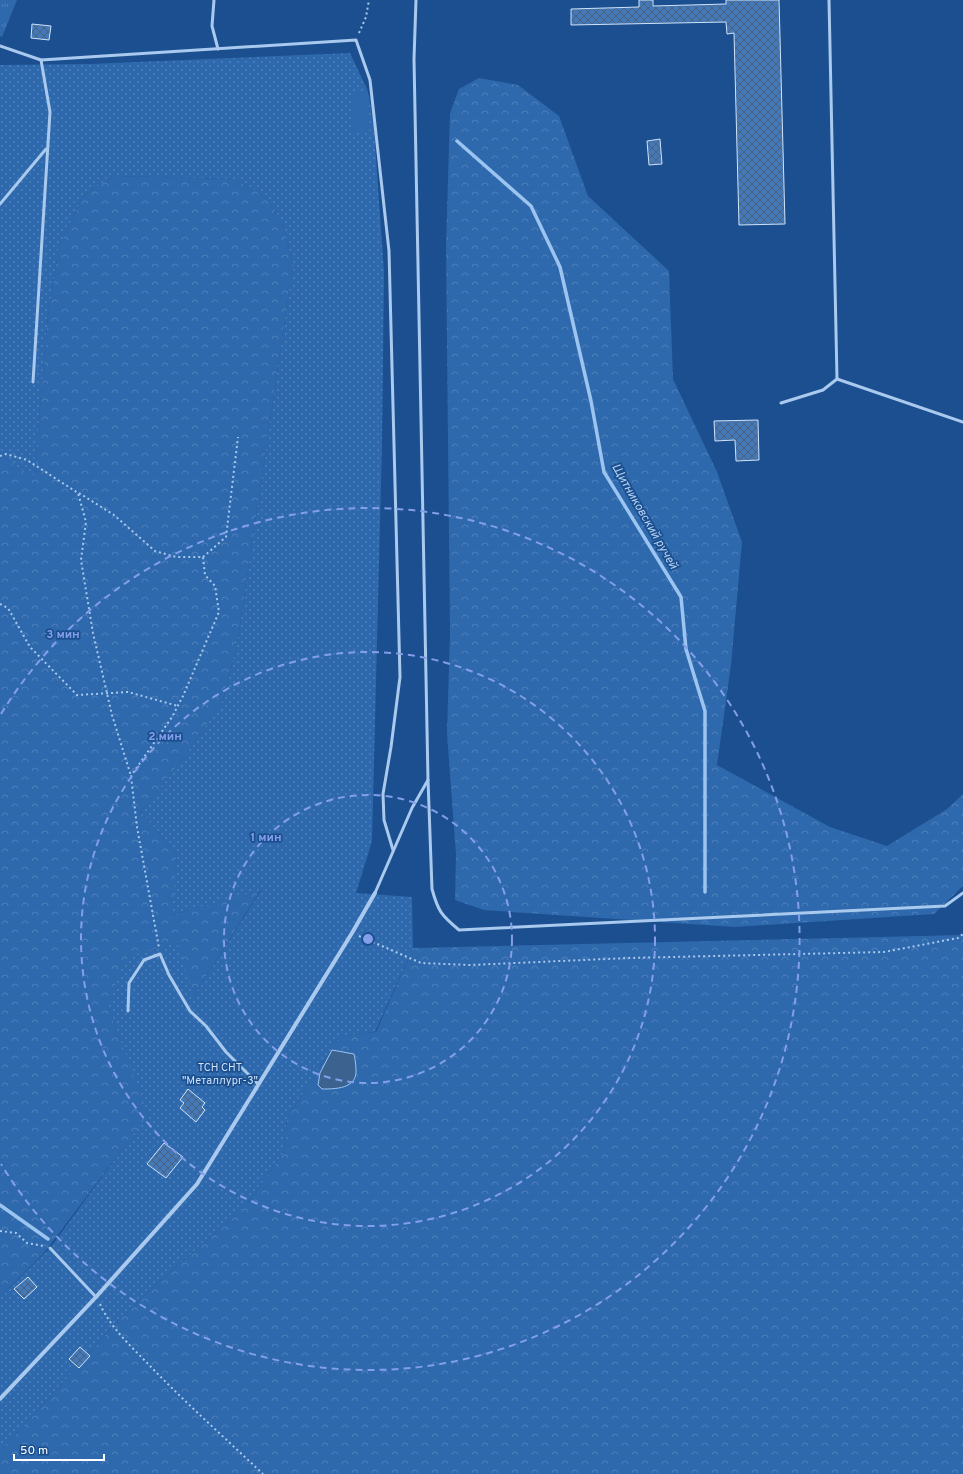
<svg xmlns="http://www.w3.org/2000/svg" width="963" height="1474" viewBox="0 0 963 1474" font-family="Overpass,sans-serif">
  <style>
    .grass { fill: url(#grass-tufts) }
    .forest { fill: url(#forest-crowns) }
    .garden { fill: url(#garden-dots) }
    .pitch { fill: #2e69ad }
    .water { fill: #3c6290; stroke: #9cc4f0 }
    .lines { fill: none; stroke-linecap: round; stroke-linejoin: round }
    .stream { stroke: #9cc4f0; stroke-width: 3.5 }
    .building { fill: url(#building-cross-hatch); stroke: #cfe3fa }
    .path { stroke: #a9c9ee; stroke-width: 2; stroke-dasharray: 2 3; stroke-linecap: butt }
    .service { stroke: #a9c9ee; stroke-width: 3 }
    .minor { stroke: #a9c9ee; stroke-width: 4 }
    .ring { fill: none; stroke: #839eea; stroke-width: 2; stroke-dasharray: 7 5 }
    .labels { text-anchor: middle; stroke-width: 3.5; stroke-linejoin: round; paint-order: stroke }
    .park-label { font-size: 11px; fill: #cfe3fa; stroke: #1b4f8f }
    .water-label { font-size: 12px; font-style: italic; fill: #b5d3f5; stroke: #1b4f8f }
    .centre { fill: #839eea; stroke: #1b4f8f; stroke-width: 2 }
    .ring-label { font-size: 12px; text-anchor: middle; font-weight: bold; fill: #839eea; stroke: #1b4f8f; stroke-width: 3.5; stroke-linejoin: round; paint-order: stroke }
  </style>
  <defs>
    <pattern id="grass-tufts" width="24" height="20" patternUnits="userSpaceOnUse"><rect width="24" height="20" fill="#2e69ad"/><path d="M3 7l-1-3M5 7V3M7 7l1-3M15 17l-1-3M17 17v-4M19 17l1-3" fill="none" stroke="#4d80b9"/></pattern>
    <pattern id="forest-crowns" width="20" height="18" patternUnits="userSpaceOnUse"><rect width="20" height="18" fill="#2e69ad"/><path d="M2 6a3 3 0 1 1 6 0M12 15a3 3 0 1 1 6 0" fill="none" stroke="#4d80b9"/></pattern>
    <pattern id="garden-dots" width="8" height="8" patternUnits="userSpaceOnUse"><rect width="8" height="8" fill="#2e69ad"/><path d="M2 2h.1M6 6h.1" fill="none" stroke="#4d80b9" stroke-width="1.8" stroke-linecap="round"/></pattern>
    <pattern id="building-cross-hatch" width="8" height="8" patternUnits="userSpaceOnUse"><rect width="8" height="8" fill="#4478b7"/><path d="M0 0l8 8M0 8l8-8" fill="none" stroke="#486282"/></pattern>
  </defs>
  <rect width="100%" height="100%" fill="#1b4f8f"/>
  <!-- grass -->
  <path class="grass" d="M0,0H17L2,37L0,36Z"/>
  <!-- forest -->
  <g class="forest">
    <path d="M479,78L518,85L559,116L588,196L669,271L673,379L717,472L742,542L731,665L717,765L830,827L887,846L947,809L963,794V886L934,914L735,927L484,910L455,900L456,854L447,734L450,632L446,246L450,113L459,89Z"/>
    <path d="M113,176L235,179L264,196L283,223L293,265L237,645L223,700L185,756L141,812L177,854L172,915L261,889L194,996L108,1006L149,1114L44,1253L0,1297V455L34,477L48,315L59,247L83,196Z"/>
    <path d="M963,935V1474H0V1452L116,1323L155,1285L243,1209L284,1152L287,1118L340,1036L376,1032L413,948Z"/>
  </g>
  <!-- garden -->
  <path class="garden" d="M350,53L367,89L369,96L374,129L384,272L382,443L372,841L356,893L412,897L413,948L375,1032L340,1036L287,1118L284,1152L243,1209L155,1285L116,1323L0,1452V1297L50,1248L148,1114L108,1006L126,957L177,942L194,996L261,890L171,915L177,854L141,812L185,756L223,700L237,645L293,265L283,223L264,196L235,179L113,176L83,196L59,247L48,315L34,478L0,455V65L90,64Z"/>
  <!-- pitch -->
  <path class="pitch" d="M367,92L370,130L353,131L351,93Z"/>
  <!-- water -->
  <path class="water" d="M332,1050L354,1054C355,1059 356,1065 356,1070C357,1089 335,1089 322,1089L318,1085L320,1073Z"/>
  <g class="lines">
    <!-- stream -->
    <g class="stream">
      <path d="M457,141L531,206L560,267L591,401L604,472L681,597L686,649L705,711V892"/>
      <path d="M0,1205L48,1239"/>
    </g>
  </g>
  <!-- building -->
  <g class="building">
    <path d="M639,0H653V6L726,4V0H779L785,224L739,225L734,33L727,34L726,22L571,25V9L639,7Z"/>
    <path d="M32,24L51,26L49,40L31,38Z"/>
    <path d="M660,139L662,164L649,165L647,141Z"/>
    <path d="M758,420L759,460L736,461L735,440L715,441L714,421Z"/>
    <path d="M188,1089L205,1103L202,1107L205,1110L196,1122L180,1108L184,1103L180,1100Z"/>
    <path d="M164,1143L183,1157L166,1178L147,1164Z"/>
    <path d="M28,1277L37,1287L24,1299L14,1289Z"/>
    <path d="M80,1347L90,1356L79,1368L69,1359Z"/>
  </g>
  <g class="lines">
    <!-- path -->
    <g class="path">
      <path d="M359,33L366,17L369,0"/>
      <path d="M0,456L6,454L27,460L78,493L86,522L81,560L93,633L112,715L131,776L137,827L159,948"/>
      <path d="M79,493L114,515L155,551L176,557H203L205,575L215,586L219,612L183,696L172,717L131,776"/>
      <path d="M203,557L226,537L238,437"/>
      <path d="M0,604L8,608L30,647L77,695L128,692L178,706"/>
      <path d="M359,936L421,963L470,965L629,958L884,952L958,938L963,934"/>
      <path d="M0,1231L16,1233L27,1243L44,1246"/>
      <path d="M100,1304C111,1329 133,1348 152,1368C188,1405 226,1439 263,1474"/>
    </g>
    <!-- service -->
    <g class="service">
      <path d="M214,0L212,26L218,49"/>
      <path d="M416,0L414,59L428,780L432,889C438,911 441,915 459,930L945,906L963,893"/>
      <path d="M829,0L837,379L963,422"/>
      <path d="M0,46L41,60L356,40L370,80L389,251L400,677L391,747L383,794L384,820L393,850"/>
      <path d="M0,204L46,149"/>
      <path d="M33,382L50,112L41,60"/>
      <path d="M781,403L823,390L837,379"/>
      <path d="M375,893L412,808L428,780"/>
      <path d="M128,1011L129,983L144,960L160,954L169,975L190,1011L206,1026L226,1052L258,1084"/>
      <path d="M50,1248L96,1297"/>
    </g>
    <!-- minor -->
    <path class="minor" d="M0,1399L96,1297L197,1184L352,933L375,893"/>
  </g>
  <!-- distance rings -->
  <g class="ring">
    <circle cx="368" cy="939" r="144"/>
    <circle cx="368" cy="939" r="287"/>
    <path d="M1 714A431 431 0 1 1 1 1164"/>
  </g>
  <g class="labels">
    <!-- park labels -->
    <g class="park-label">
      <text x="220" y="1071">ТСН СНТ<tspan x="220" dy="13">"Металлург-3"</tspan></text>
    </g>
    <!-- water labels -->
    <g class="water-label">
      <text transform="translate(645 516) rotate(60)" y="4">Щитниковский ручей</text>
    </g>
  </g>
  <circle cx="368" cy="939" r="6" class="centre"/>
  <g class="ring-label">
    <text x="63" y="638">3 мин</text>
    <text x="165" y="740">2 мин</text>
    <text x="266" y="841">1 мин</text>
  </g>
  <!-- scale -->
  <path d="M14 1454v6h90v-6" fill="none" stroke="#ffffff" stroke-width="2"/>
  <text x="20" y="1454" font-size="12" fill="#ffffff" stroke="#1b4f8f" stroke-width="3" paint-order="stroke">50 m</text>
</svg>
